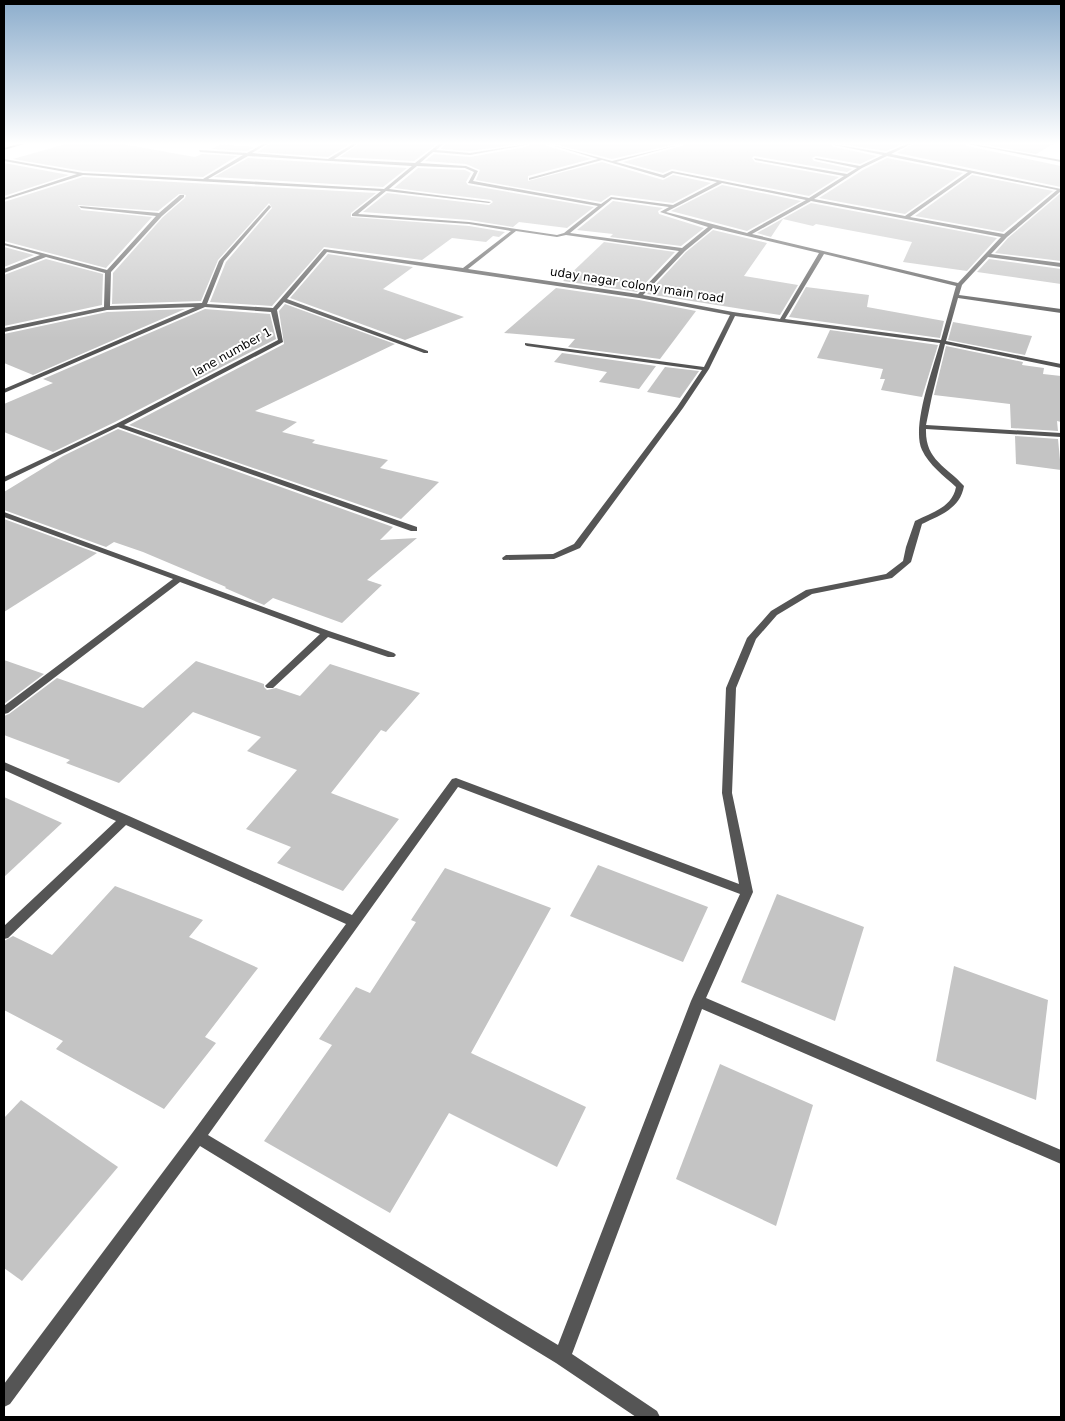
<svg xmlns="http://www.w3.org/2000/svg" width="1065" height="1421" viewBox="0 0 1065 1421" font-family="'DejaVu Sans',sans-serif">
  <style>
    .building { fill: #c4c4c4 }
    .lines { fill: none; stroke-linecap: round; stroke-linejoin: round }
    .street { fill: #555; fill-rule: evenodd }
    .primary { fill: #000; fill-rule: evenodd }
    .labels { text-anchor: middle; stroke-width: 4; stroke-linejoin: round; paint-order: stroke }
    .far-street-label { font-size: 12px; fill: #000; stroke: #fff }
  </style>
  <rect width="100%" height="100%" fill="#fff"/>
  <!-- building -->
  <g class="building">
    <path d="M66,144H122L195,157L202,154L237,156L203,177L83,171L13,159Z"/>
    <path d="M221,144L254,147L247,151L212,149Z"/>
    <path d="M269,144H350L328,157L258,152Z"/>
    <path d="M359,144H437L414,161L340,157Z"/>
    <path d="M445,144H519L470,151L441,149Z"/>
    <path d="M530,144H546L547,146L591,159L528,176V181L602,162L663,180L673,175L711,183L673,203L611,195L601,202L476,180L480,170L466,164L425,161L434,154L470,157L526,147Z"/>
    <path d="M554,144H676L612,159Z"/>
    <path d="M684,144H830L834,147L877,156L860,164L816,156L812,158L814,161L852,169L847,172L754,156L752,158L755,162L839,177L809,196L672,169L663,173L623,162L682,146Z"/>
    <path d="M841,144H903L886,151Z"/>
    <path d="M913,144H965L967,146L1061,166V187L897,153Z"/>
    <path d="M981,144H1053L1036,154Z"/>
    <path d="M248,158L407,168L383,187L214,177Z"/>
    <path d="M887,158L963,173L905,214L819,198L863,170Z"/>
    <path d="M4,163L69,175L4,196Z"/>
    <path d="M418,168L465,170L471,173L466,182L468,185L594,207L567,228L519,222L513,227L469,220L363,212L387,193L489,205L493,202L491,200L394,188Z"/>
    <path d="M972,175L1053,191L1003,232L915,216Z"/>
    <path d="M83,177L376,193L351,213V217L469,226L505,232L499,237L493,236L486,242L452,238L422,260L324,247L272,306L210,302L226,262L272,208L269,203L218,260L201,301L112,304L113,273L163,217L185,198L186,195L179,194L158,211L78,205L81,210L152,217L106,268L4,241V202Z"/>
    <path d="M722,185L801,201L747,231L671,211Z"/>
    <path d="M1061,193V261L995,253L1008,238Z"/>
    <path d="M613,201L663,208L658,211L659,214L704,228L681,246L610,237L613,234L577,230Z"/>
    <path d="M811,203L997,238L967,271L903,262L912,242L816,224L813,226L783,219L771,237L757,233Z"/>
    <path d="M713,230L767,243L744,276L798,285L780,315L647,294L686,252Z"/>
    <path d="M604,242L675,252L637,292L563,281Z"/>
    <path d="M4,247L34,255L4,267Z"/>
    <path d="M328,254L413,267L383,289L464,317L405,340L290,298Z"/>
    <path d="M46,259L103,274L102,305L4,326V275Z"/>
    <path d="M989,259L1061,269V284L977,272Z"/>
    <path d="M806,287L869,295L867,307L944,321L940,338L789,317Z"/>
    <path d="M556,288L639,300L696,311L660,359L568,347L575,339L504,333Z"/>
    <path d="M285,304L395,344L255,411L297,422L282,432L315,440L312,443L388,460L380,468L439,482L401,519L129,425L284,344L279,311Z"/>
    <path d="M185,309L33,375L4,363V334L107,312Z"/>
    <path d="M205,309L270,314L276,339L115,422L53,452L4,432V404L53,383L43,379Z"/>
    <path d="M953,322L1032,336L1025,355L948,340Z"/>
    <path d="M830,330L938,345L922,397L881,390L885,379H880L883,369L817,358Z"/>
    <path d="M946,346L1023,362L1022,365L1044,368L1043,374L1061,376V422L1057,421L1058,431L1011,428L1010,404L934,395Z"/>
    <path d="M562,353L656,366L639,389L599,382L607,372L554,362Z"/>
    <path d="M665,367L699,371L680,398L647,392Z"/>
    <path d="M118,429L393,527L380,540L417,538L367,580L382,585L342,623L273,598L264,605L225,588L226,587L143,552L114,542L106,547L4,510V492L63,456Z"/>
    <path d="M1015,436L1058,439L1061,470L1016,464Z"/>
    <path d="M4,519L97,553L4,612Z"/>
    <path d="M4,660L44,674L4,704Z"/>
    <path d="M196,661L264,684V687L267,690L276,688L300,696L330,664L420,693L386,732L381,730L331,793L399,819L343,891L277,863L291,847L246,829L297,770L247,751L261,737L193,712L119,783L66,763L70,760L4,735V716L9,714L57,678L143,708Z"/>
    <path d="M4,797L62,823L4,877Z"/>
    <path d="M598,865L708,907L683,962L570,916Z"/>
    <path d="M445,868L551,908L471,1053L586,1107L557,1167L449,1113L390,1213L264,1141L332,1045L319,1039L356,987L370,993L416,922L411,920Z"/>
    <path d="M115,886L203,920L189,937L258,968L205,1037L216,1043L164,1109L56,1049L63,1041L4,1010V941L13,936L52,955Z"/>
    <path d="M777,894L864,927L835,1021L741,982Z"/>
    <path d="M954,966L1048,1000L1036,1100L936,1061Z"/>
    <path d="M720,1064L813,1105L776,1226L676,1179Z"/>
    <path d="M21,1100L118,1167L22,1281L4,1268V1118Z"/>
  </g>
  <g class="lines">
    <!-- street -->
    <g class="street">
      <path d="M263,144H267L252,153L328,159L353,144H357L334,159L415,163L439,144H443L436,150L470,153L528,144L526,145L470,155L433,152L420,163L466,166L478,171L473,181L601,204L611,197L673,205L717,182L673,173L664,178L602,160L529,180V178L598,159L548,144L612,161L682,144L616,162L663,175L672,171L809,198L844,176L755,160L754,158L847,174L857,168L814,159L816,158L860,166L883,155L834,145L832,144L886,153L907,144H911L891,154L1061,189V191L1007,237L991,254L1061,263V267L988,257L962,285L959,295L1061,309V313L958,298L946,341L1061,364V368L945,344L932,396L926,425L1061,433V437L926,429C925,460 946,466 964,486C960,509 940,515 922,524L911,562L892,578L812,594L777,615L756,639L736,688L732,793L753,892L706,998L1061,1150V1164L702,1009L572,1354L657,1411L660,1417H636L556,1363L200,1146L10,1404L4,1407V1384L193,1132L346,924L126,825L8,938L4,939V926L116,821L4,770V762L129,816L352,915L452,779L456,778L739,884L722,793L726,688L747,638L771,611L806,590L886,574L903,561L906,547L915,521C932,512 952,508 956,487C944,476 929,465 922,450C911,427 933,369 940,343L735,316L709,369L683,408L580,548L554,559L503,560L502,558L506,555L553,554L574,544L677,407L702,370L527,346L525,345V343L704,367L730,315L639,298L327,252L287,299L428,351V353H424L284,302L277,310L283,342L124,425L417,527V531H411L118,427L4,482V477L116,424L278,340L271,312L205,307L4,393V389L195,307L107,310L4,332V328L104,307L105,273L46,257L4,273V269L40,255L4,245V243L107,270L156,216L81,208L79,206L159,213L180,195H184V197L162,216L111,272L110,306L202,303L219,261L269,205L271,207L224,261L207,304L273,308L324,249L463,268L511,231L469,224L352,216V214L381,191L83,175L4,200V198L77,174L4,161V159L83,173L203,179L243,155L200,152L199,150L247,153ZM248,156L412,166L384,189L208,179ZM887,156L968,172L905,216L814,199L862,168ZM417,166L465,168L474,172L468,183L598,206L564,233L557,235L469,222L358,214L386,191L489,203L491,202L389,189ZM972,173L1057,190L1004,234L910,217ZM722,183L806,200L747,233L666,212ZM612,199L669,207L660,212L708,227L682,248L570,233ZM811,201L1001,237L958,283L752,234ZM713,228L819,253L780,319L733,312L643,295L685,251ZM516,231L557,237L566,235L679,251L638,294L468,269ZM824,254L956,286L941,340L785,319ZM458,787L740,894L691,1001L558,1345L208,1135Z"/>
      <path d="M967,144H973L1061,160V162Z"/>
      <path d="M4,512L329,631L394,653L396,655L394,657H388L328,637L273,688H267L265,686L267,684L320,634L180,582L8,713L4,714V706L173,579L4,517Z"/>
    </g>
    <!-- primary -->
    <path class="primary" d="M18,144H24L4,150V148Z"/>
  </g>
  <!-- sky -->
  <linearGradient id="sky" x2="0" y2="1"><stop stop-color="#8cadcc"/><stop offset="0.42" stop-color="#fff"/><stop offset="1" stop-color="#fff" stop-opacity="0"/></linearGradient>
  <rect width="1065" height="342" fill="url(#sky)"/>
  <g class="labels">
    <!-- far-street labels -->
    <g class="far-street-label">
      <text transform="translate(637 285) rotate(9)" y="4">uday nagar colony main road</text>
      <text transform="translate(232 352) rotate(-29)" y="4">lane number 1</text>
    </g>
  </g>
  <!-- border -->
  <rect width="1065" height="1421" fill="none" stroke="#000000" stroke-width="10"/>
</svg>
